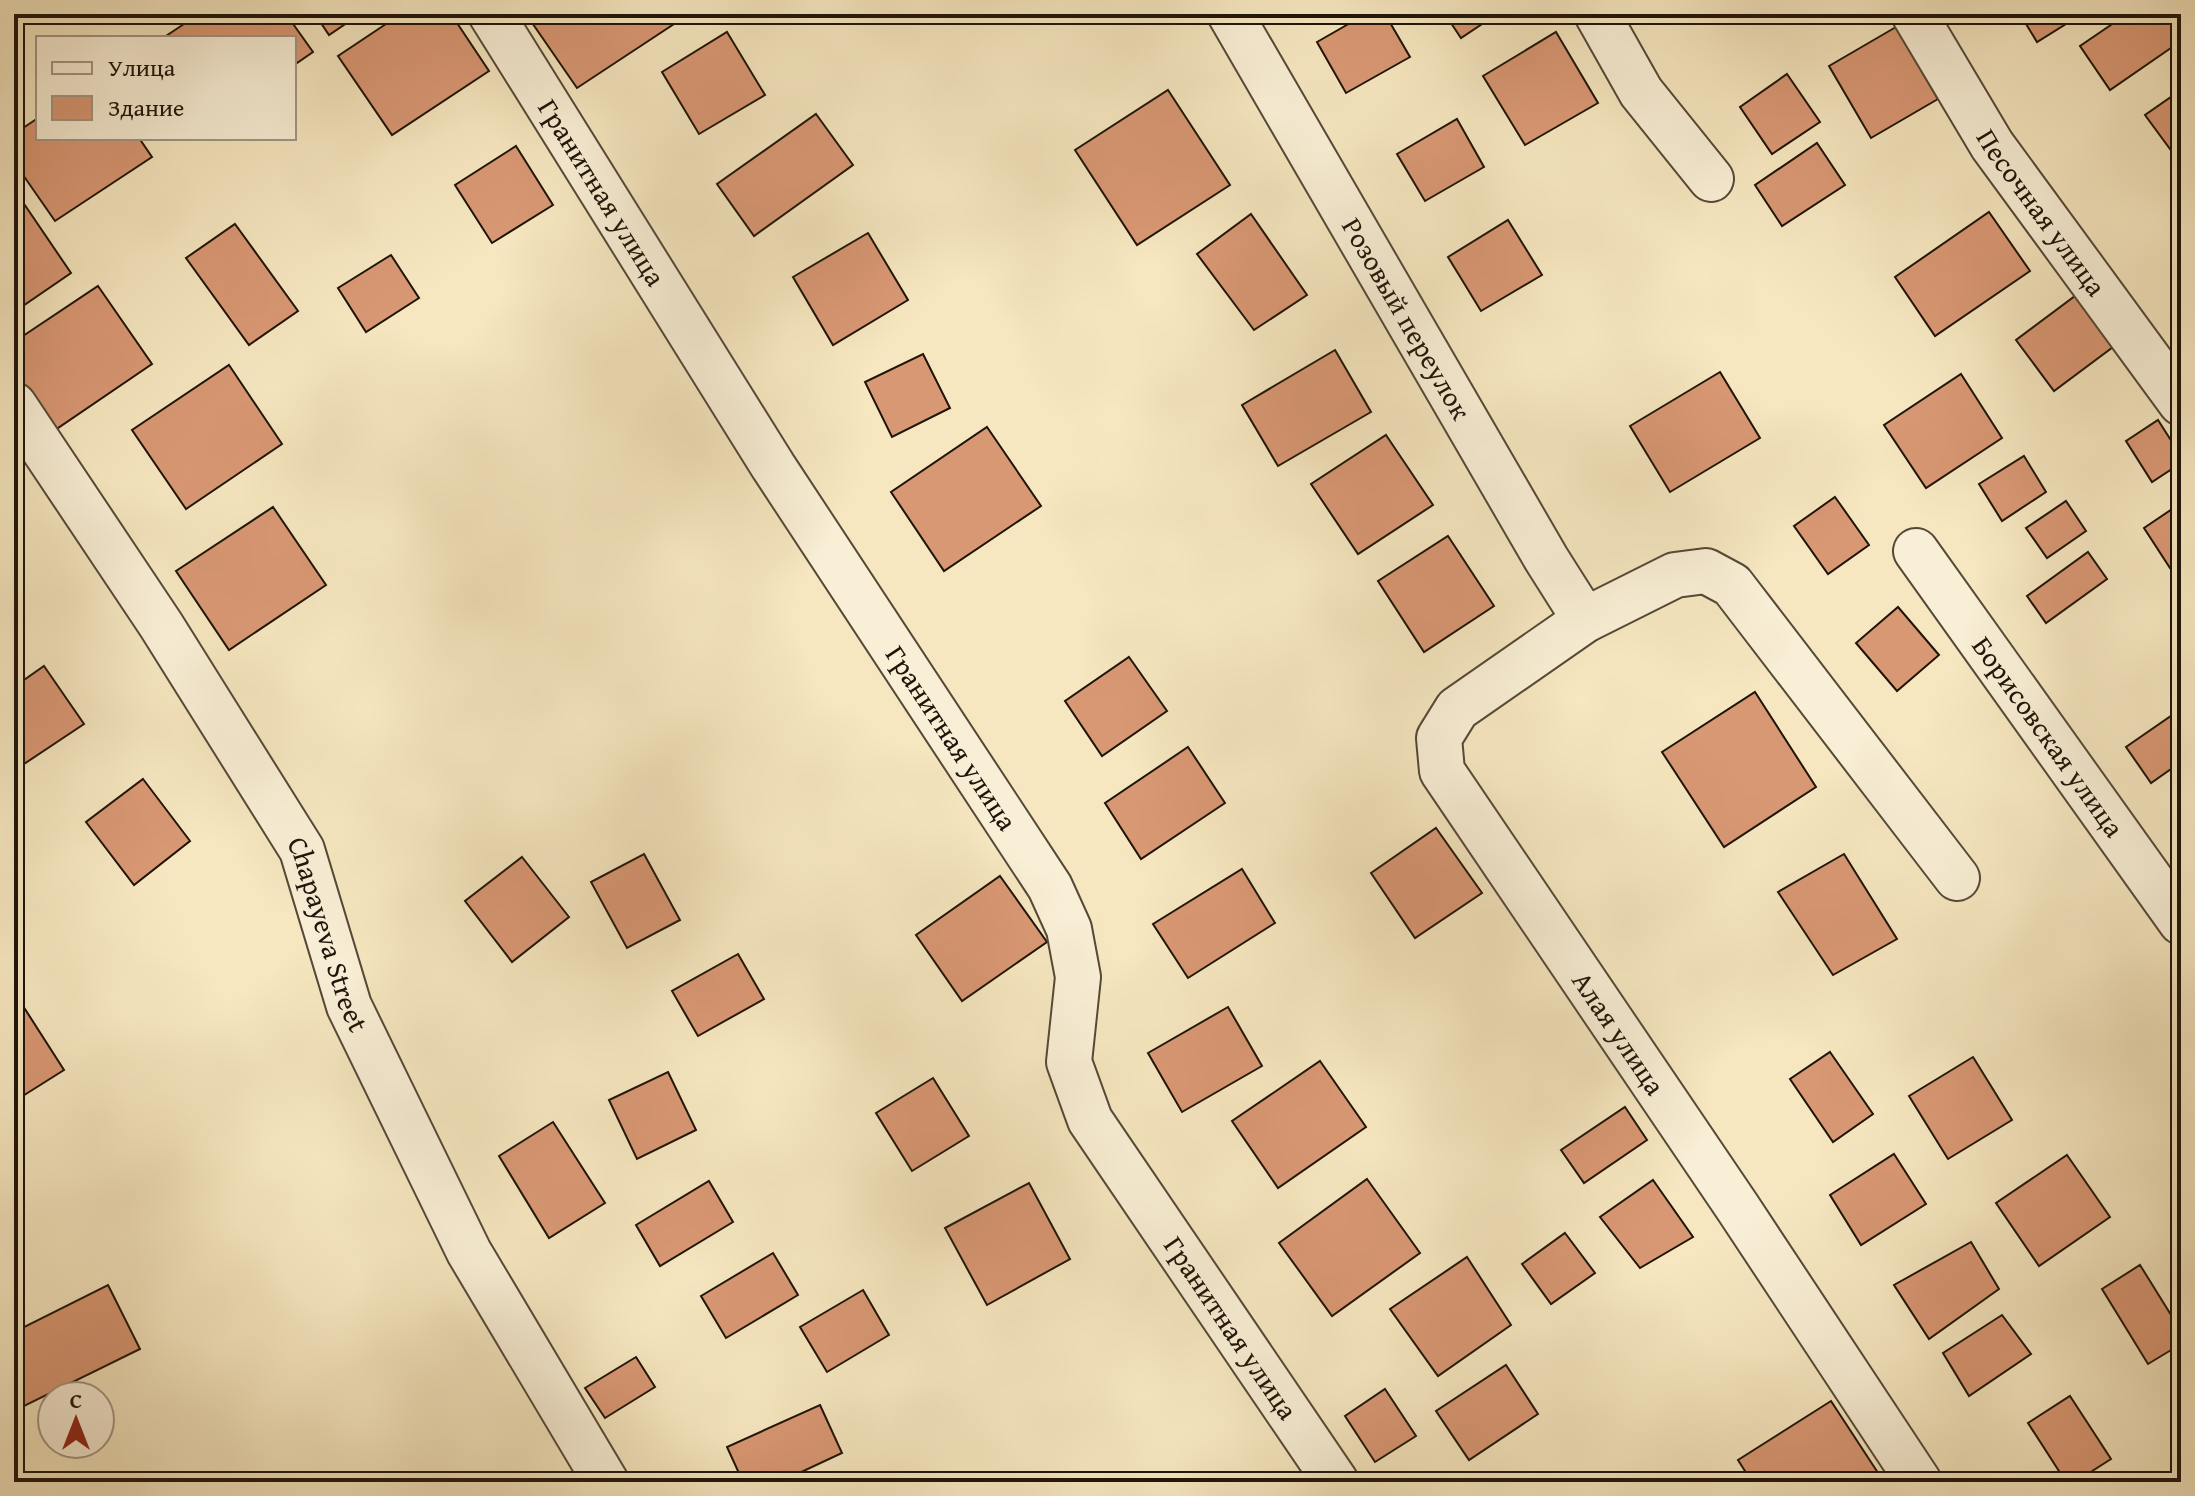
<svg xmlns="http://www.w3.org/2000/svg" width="2195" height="1496" viewBox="0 0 2195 1496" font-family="'Gentium Book Plus',serif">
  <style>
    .building { fill: #d99874; stroke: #1e1409; stroke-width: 2 }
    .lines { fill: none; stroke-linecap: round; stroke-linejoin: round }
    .street-casing { stroke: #544937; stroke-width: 48 }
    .street { stroke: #f9efd6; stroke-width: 44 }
    .labels { text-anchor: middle; stroke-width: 7; stroke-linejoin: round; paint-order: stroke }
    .street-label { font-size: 28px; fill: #1e1409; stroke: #f9efd6 }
  </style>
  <rect width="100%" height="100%" fill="#f6e7c0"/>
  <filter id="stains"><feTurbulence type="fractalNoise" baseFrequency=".0025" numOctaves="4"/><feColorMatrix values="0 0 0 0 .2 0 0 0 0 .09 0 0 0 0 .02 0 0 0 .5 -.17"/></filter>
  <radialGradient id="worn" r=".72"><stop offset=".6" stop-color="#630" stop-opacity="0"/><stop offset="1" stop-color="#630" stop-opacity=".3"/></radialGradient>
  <!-- building -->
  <g class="building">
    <path d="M199,14H286L313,52L294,65V38H163Z"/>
    <path d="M315,14H360L329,35Z"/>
    <path d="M401,14H451L489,71L392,135L338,56Z"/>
    <path d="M526,14H667L674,24L577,88Z"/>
    <path d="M1366,14H1385L1410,57L1346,93L1317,42Z"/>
    <path d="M1445,14H1497L1461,38Z"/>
    <path d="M2020,14H2082L2037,42Z"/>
    <path d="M2127,14H2181V41L2110,90L2080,46Z"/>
    <path d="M1896,27L1938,99L1871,138L1829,66Z"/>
    <path d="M727,32L765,95L699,134L662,72Z"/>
    <path d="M1556,32L1598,103L1525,145L1483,76Z"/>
    <path d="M1787,74L1820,122L1772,154L1740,107Z"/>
    <path d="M1168,90L1230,185L1137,245L1075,150Z"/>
    <path d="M2181,90V164L2145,115Z"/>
    <path d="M816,114L853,165L754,236L717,184Z"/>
    <path d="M38,118V138H139L152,157L55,221L14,162V134Z"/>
    <path d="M1457,119L1484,167L1425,201L1397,154Z"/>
    <path d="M1817,143L1845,185L1782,226L1755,185Z"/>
    <path d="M516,146L553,205L492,243L455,185Z"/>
    <path d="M18,195L71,273L14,312V197Z"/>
    <path d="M1989,212L2030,271L1935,336L1895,277Z"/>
    <path d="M1251,214L1307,295L1254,330L1197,254Z"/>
    <path d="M1508,220L1542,275L1481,311L1448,257Z"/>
    <path d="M235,224L298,311L249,345L186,258Z"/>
    <path d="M868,233L908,300L833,345L793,277Z"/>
    <path d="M391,255L419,298L366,332L338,288Z"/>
    <path d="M98,286L152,364L55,430L14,370V342Z"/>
    <path d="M2075,296L2113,347L2054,391L2016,340Z"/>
    <path d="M1335,350L1371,412L1278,466L1242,405Z"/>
    <path d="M923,354L950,408L892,437L865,382Z"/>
    <path d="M229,365L282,444L186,509L132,430Z"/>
    <path d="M1720,372L1760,438L1670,492L1630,426Z"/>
    <path d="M1961,374L2002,438L1926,488L1884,425Z"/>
    <path d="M2158,420L2181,456V463L2152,482L2126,441Z"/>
    <path d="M987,427L1041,506L944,571L891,492Z"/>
    <path d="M1386,435L1433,505L1358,554L1311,484Z"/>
    <path d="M2024,456L2046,492L2002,521L1979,484Z"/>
    <path d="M1835,497L1869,545L1828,574L1794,526Z"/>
    <path d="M2066,501L2086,531L2047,558L2026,528Z"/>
    <path d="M2181,503V560L2170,568L2144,528Z"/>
    <path d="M273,507L326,585L229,650L176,571Z"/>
    <path d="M1448,536L1494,606L1424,652L1378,581Z"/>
    <path d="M2088,552L2107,579L2046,623L2027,596Z"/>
    <path d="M1898,607L1939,655L1897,691L1856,643Z"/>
    <path d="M1129,657L1167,711L1102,756L1065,701Z"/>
    <path d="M44,666L84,724L15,770L14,687Z"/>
    <path d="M1755,692L1816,787L1724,847L1662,752Z"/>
    <path d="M2181,709V762L2151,783L2126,747Z"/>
    <path d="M1188,747L1225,803L1141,859L1105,803Z"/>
    <path d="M143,779L190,841L134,885L86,822Z"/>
    <path d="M1436,828L1482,893L1415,938L1371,873Z"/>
    <path d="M644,854L680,920L627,948L591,882Z"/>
    <path d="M1844,854L1897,939L1833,975L1778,892Z"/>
    <path d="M522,857L569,917L512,962L465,901Z"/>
    <path d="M1242,869L1275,923L1188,978L1153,924Z"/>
    <path d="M1000,876L1047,942L962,1001L916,935Z"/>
    <path d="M738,954L764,999L698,1036L672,991Z"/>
    <path d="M16,995L64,1070L18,1099L14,1093V996Z"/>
    <path d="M1228,1007L1262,1066L1182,1112L1148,1053Z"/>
    <path d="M1830,1052L1873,1114L1833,1142L1790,1079Z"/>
    <path d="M1973,1057L2012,1120L1948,1159L1909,1096Z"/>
    <path d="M1320,1061L1366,1127L1278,1188L1232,1121Z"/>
    <path d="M668,1072L696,1130L637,1159L609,1100Z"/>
    <path d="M933,1078L969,1136L912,1171L876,1113Z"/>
    <path d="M1625,1107L1647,1140L1584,1183L1561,1150Z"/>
    <path d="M553,1122L605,1203L549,1238L499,1156Z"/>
    <path d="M1894,1154L1926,1204L1861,1245L1830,1195Z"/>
    <path d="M2067,1155L2110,1217L2039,1266L1996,1203Z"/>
    <path d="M1367,1179L1420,1253L1332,1316L1279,1243Z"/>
    <path d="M1653,1180L1693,1237L1640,1268L1600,1217Z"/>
    <path d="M709,1181L733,1222L660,1266L636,1225Z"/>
    <path d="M1029,1183L1070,1259L987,1305L945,1228Z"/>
    <path d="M1565,1233L1595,1273L1551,1304L1522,1264Z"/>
    <path d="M1971,1242L1999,1289L1929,1339L1894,1285Z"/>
    <path d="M773,1253L798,1295L726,1338L701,1296Z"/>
    <path d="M1467,1257L1511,1325L1438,1376L1390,1309Z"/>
    <path d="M2140,1265L2181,1331V1344L2148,1364L2102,1289Z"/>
    <path d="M108,1285L140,1349L18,1409L14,1400V1332Z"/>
    <path d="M863,1290L889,1335L827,1372L800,1327Z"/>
    <path d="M2002,1315L2031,1354L1969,1396L1943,1353Z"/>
    <path d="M636,1357L655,1387L605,1418L585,1388Z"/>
    <path d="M1506,1365L1538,1414L1469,1460L1436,1411Z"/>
    <path d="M1385,1389L1416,1436L1375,1462L1345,1416Z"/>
    <path d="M2070,1396L2111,1459L2075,1482H2066L2028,1423Z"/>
    <path d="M1831,1401L1884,1482H1752L1738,1460Z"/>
    <path d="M820,1405L842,1453L780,1482H743L727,1447Z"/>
  </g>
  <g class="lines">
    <!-- street casing -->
    <g class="street-casing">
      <g id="street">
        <path id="s1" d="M491,14L773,466L1050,887L1069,929L1078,977L1069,1062L1090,1120L1336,1482"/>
        <path id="s2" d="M1230,14L1547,560L1585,620"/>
        <path d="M1597,14L1641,92L1711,179"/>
        <path id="s3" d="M1914,14L1992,145L2181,403"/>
        <path id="s4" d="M14,405L161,625L302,850L349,1006L469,1252L606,1482"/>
        <path id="s5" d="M1916,551L2181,922"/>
        <path d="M1919,1482L1738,1208L1442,771L1439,738L1457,709L1585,620L1675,575L1706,571L1732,585L1957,878"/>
      </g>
    </g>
    <!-- street -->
    <use href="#street" class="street"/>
  </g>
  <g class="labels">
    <!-- street labels -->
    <g class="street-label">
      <text dy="10" stroke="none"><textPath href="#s1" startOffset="210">Гранитная улица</textPath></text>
      <text dy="10" stroke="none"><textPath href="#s3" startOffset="236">Песочная улица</textPath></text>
      <text dy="10" stroke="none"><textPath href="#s2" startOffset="352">Розовый переулок</textPath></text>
      <text dy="10" stroke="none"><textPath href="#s5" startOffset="228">Борисовская улица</textPath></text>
      <text dy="10" stroke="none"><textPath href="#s1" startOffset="858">Гранитная улица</textPath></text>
      <text dy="10" stroke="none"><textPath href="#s4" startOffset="618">Chapayeva Street</textPath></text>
      <text transform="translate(1619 1033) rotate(56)" y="10">Алая улица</text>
      <text dy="10" stroke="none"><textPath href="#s1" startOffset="1530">Гранитная улица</textPath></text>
    </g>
  </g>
  <!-- margin -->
  <rect width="2195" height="1496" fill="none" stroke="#f6e7c0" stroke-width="48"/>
  <rect x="16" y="16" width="2163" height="1464" fill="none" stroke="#1e1409" stroke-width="4"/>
  <rect x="24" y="24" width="2147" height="1448" fill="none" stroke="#1e1409" stroke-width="2"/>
  <!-- legend -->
  <rect x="36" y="36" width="260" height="104" fill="#f9efd6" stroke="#a19784" stroke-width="2"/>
  <rect x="52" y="62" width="40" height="12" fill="#f9efd6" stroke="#a19784" stroke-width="2"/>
  <text x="108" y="76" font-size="24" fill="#1e1409">Улица</text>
  <rect x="52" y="96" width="40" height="24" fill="#d99874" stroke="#a19784" stroke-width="2"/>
  <text x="108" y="116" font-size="24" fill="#1e1409">Здание</text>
  <!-- north arrow -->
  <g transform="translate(76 1420)"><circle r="38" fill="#f9efd6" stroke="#a19784" stroke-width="2"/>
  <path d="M0-6L14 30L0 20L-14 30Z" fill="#8f2418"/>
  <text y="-12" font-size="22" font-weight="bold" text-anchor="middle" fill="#1e1409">С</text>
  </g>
  <rect width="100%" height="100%" filter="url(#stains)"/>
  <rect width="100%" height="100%" fill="url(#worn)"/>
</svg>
